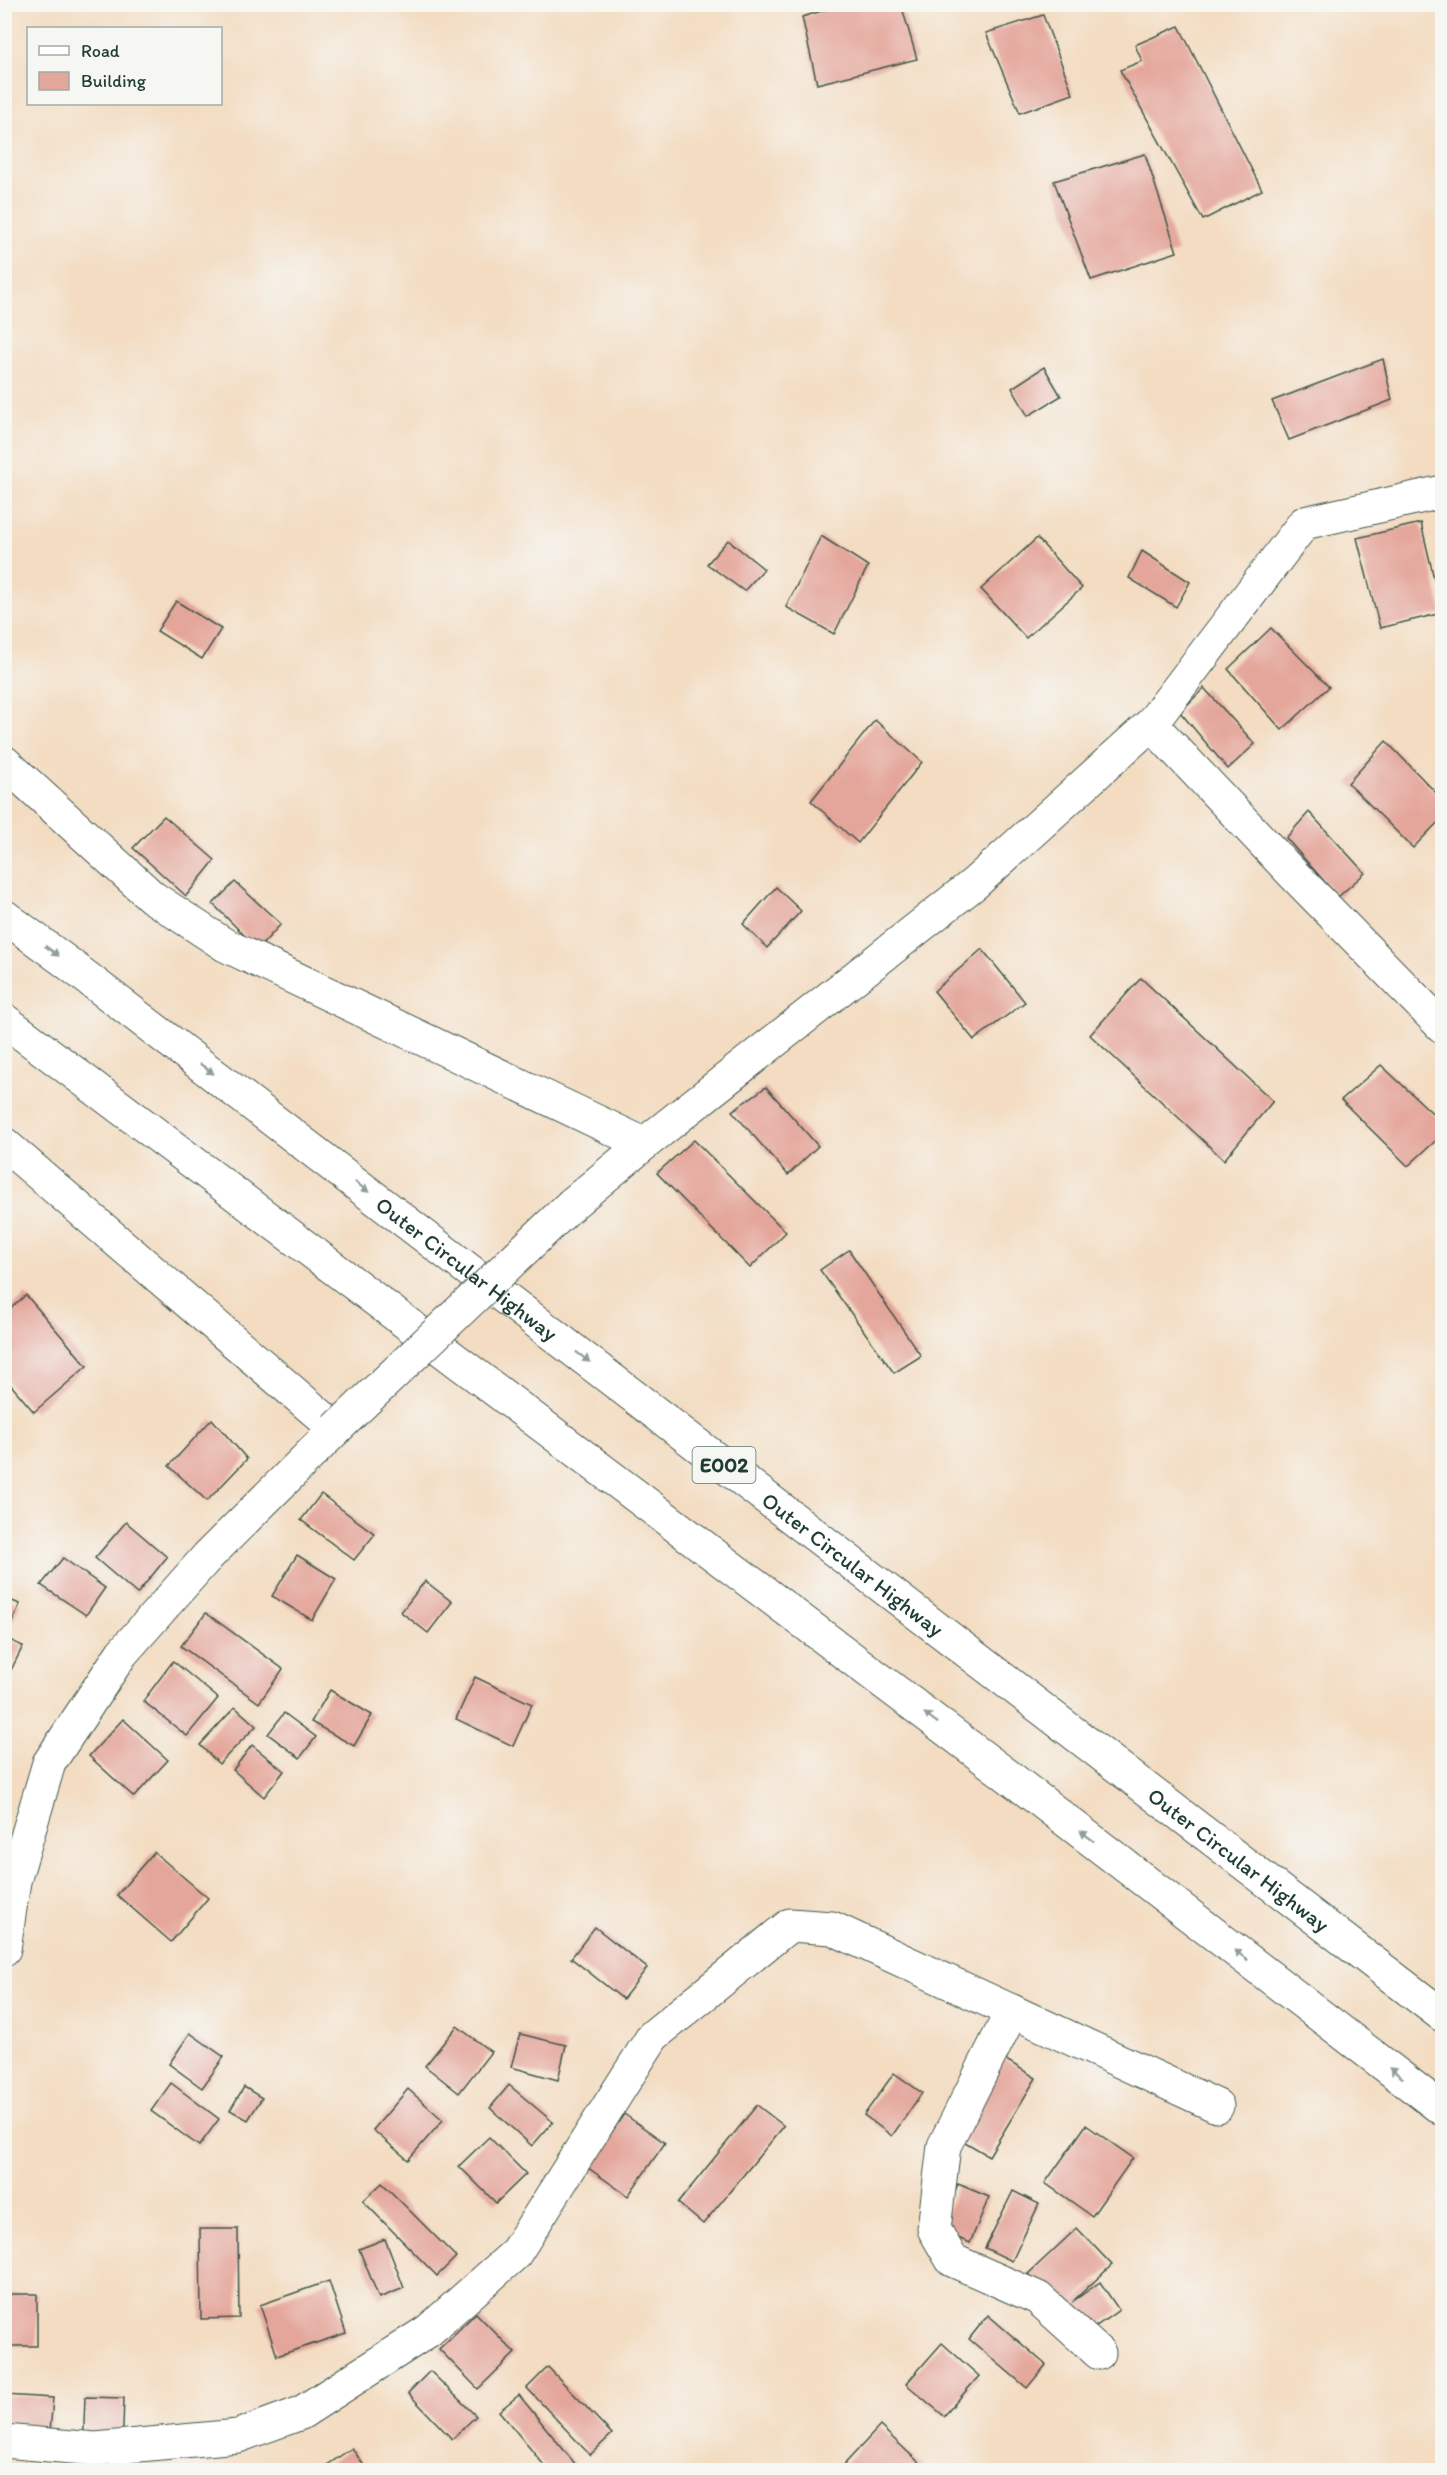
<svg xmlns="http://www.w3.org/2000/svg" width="1447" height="2475" viewBox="0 0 1447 2475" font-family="Itim,sans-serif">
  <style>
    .building { fill: #e4a59a }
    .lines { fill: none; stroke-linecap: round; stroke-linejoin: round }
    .minor-casing { stroke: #3f5549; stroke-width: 35 }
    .tertiary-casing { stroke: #3f5549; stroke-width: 35 }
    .motorway-casing { stroke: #3f5549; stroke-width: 35 }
    .minor { stroke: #fff; stroke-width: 33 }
    .tertiary { stroke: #fff; stroke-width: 33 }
    .motorway { stroke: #fff; stroke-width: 33 }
    .tertiary-bridge-casing { stroke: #3f5549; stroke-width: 35; stroke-linecap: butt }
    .tertiary-bridge { stroke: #fff; stroke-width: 33 }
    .oneway { fill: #8f9e9a }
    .labels { text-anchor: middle; stroke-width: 4.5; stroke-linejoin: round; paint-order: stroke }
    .shield { fill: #f6f6f2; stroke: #60746d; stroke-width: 1.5 }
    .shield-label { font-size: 21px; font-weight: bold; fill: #1f3d34 }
    .street-label { font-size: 22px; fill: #1f3d34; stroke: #f6f6f2 }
  </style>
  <rect width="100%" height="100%" fill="#f6f6f2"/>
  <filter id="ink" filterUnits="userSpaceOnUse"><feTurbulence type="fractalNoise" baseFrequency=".0167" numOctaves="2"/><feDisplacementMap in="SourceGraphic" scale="12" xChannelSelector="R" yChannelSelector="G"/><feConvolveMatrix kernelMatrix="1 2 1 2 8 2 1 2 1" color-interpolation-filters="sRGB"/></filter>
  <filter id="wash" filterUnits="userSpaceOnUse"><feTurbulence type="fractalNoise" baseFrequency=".008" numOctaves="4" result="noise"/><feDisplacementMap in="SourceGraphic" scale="24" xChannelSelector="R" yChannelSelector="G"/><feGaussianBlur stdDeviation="1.35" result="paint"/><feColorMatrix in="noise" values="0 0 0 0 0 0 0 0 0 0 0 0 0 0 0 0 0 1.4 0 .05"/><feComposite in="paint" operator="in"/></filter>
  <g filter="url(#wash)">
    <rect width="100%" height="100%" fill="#f3dcc1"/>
    <g id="blocks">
      <!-- building -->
      <g class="building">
        <path d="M845,4H901L917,59L817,84L802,17Z"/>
        <path d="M1043,15L1073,94L1020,113L986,33Z"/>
        <path d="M1179,26L1262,190L1203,220L1120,70L1142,61L1135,45Z"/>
        <path d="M1145,154L1177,252L1091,280L1054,181Z"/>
        <path d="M1383,359L1392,400L1289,440L1272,401Z"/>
        <path d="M1044,367L1061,396L1028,416L1012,388Z"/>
        <path d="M1421,523L1442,613L1380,628L1357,538Z"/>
        <path d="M821,536L868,566L834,634L786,607Z"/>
        <path d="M1037,538L1082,588L1026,638L981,589Z"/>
        <path d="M728,540L764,569L744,591L707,564Z"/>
        <path d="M1142,551L1190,582L1176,607L1129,578Z"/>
        <path d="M176,601L221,629L202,659L157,631Z"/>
        <path d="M1271,628L1329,687L1282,730L1228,669Z"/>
        <path d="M1204,688L1255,744L1228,769L1180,712Z"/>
        <path d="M875,720L922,762L858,843L811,801Z"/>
        <path d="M1386,741L1442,799V818L1413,848L1348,783Z"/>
        <path d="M1309,812L1365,873L1338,897L1286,838Z"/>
        <path d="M164,816L215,860L186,896L133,848Z"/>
        <path d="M235,882L281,924L258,949L213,904Z"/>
        <path d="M776,887L801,911L767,948L743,924Z"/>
        <path d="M982,949L1025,1002L974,1040L934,991Z"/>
        <path d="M1141,978L1273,1101L1224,1160L1090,1035Z"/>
        <path d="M1381,1065L1442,1122V1135L1408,1166L1341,1100Z"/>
        <path d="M766,1087L818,1146L788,1175L732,1111Z"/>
        <path d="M694,1140L786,1232L750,1268L657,1173Z"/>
        <path d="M849,1250L921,1356L894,1373L820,1270Z"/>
        <path d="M26,1295L87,1366L34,1412L4,1377V1314Z"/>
        <path d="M212,1419L247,1459L207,1501L169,1466Z"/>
        <path d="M321,1494L375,1534L354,1560L301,1520Z"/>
        <path d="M126,1522L167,1557L137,1594L95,1558Z"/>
        <path d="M297,1555L336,1579L312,1620L272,1596Z"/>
        <path d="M63,1558L105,1588L86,1615L41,1585Z"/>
        <path d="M425,1581L452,1602L428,1633L401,1612Z"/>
        <path d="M4,1598L20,1604L9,1629L4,1627Z"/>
        <path d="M206,1613L283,1669L259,1703L181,1646Z"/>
        <path d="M5,1638L23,1646L6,1680L5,1679Z"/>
        <path d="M173,1661L218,1698L187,1736L143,1701Z"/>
        <path d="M475,1677L532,1704L513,1746L456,1719Z"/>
        <path d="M330,1690L372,1715L354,1746L311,1722Z"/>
        <path d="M235,1707L256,1726L219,1764L200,1745Z"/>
        <path d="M284,1713L316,1737L300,1758L268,1734Z"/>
        <path d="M123,1719L168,1760L134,1797L89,1756Z"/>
        <path d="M252,1745L284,1771L264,1797L233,1770Z"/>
        <path d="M154,1852L208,1898L171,1942L117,1895Z"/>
        <path d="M595,1927L647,1968L623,1999L571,1958Z"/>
        <path d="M457,2026L491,2052L459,2093L425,2066Z"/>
        <path d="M190,2033L224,2057L202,2088L169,2064Z"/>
        <path d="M520,2034L566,2045L558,2080L511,2067Z"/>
        <path d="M993,2052L1036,2078L989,2156L946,2131Z"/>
        <path d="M894,2073L922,2093L892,2136L864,2115Z"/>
        <path d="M171,2083L219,2119L199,2146L151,2111Z"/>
        <path d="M509,2085L553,2122L532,2146L490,2108Z"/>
        <path d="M244,2087L262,2098L248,2120L230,2110Z"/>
        <path d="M408,2089L443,2120L408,2160L373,2130Z"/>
        <path d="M757,2105L784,2126L703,2224L678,2203Z"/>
        <path d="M624,2114L665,2143L628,2196L587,2167Z"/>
        <path d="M1086,2125L1133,2158L1092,2216L1045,2183Z"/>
        <path d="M489,2137L526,2174L496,2203L459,2166Z"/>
        <path d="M382,2183L456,2257L437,2276L363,2201Z"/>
        <path d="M958,2184L989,2197L970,2243L939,2230Z"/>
        <path d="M1013,2191L1039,2204L1012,2261L985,2248Z"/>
        <path d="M1077,2228L1112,2265L1072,2302L1100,2282L1119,2310L1075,2341L1061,2309L1028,2274Z"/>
        <path d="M200,2229H238L239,2318L201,2319Z"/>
        <path d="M385,2239L404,2288L379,2298L359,2249Z"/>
        <path d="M329,2281L346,2333L277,2356L260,2305Z"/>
        <rect x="4" y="2294" width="33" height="52"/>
        <path d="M476,2313L515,2353L478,2389L439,2349Z"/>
        <path d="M988,2315L1046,2365L1027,2388L969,2339Z"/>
        <path d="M942,2343L979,2376L944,2416L906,2384Z"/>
        <path d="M548,2367L612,2434L590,2455L527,2388Z"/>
        <path d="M430,2371L476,2416L452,2439L408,2393Z"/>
        <path d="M4,2395L53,2398L50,2432L4,2429Z"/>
        <path d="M519,2395L576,2465L570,2470H548L499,2411Z"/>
        <path d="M85,2397L124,2398L122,2453L83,2451Z"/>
        <path d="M880,2426L927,2470H839Z"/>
        <path d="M352,2448L367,2470H320Z"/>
      </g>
    </g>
  </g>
  <g filter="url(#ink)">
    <use href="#blocks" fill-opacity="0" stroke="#3f5549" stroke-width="1.5"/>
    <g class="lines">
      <!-- minor casing -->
      <g class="minor-casing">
        <g id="minor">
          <path d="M1151,724L1296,877L1442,1026"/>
          <path d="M4,762L152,897L225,945L644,1144"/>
          <path d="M4,1144L336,1429"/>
          <path d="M1012,2011L944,2146L934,2229L952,2260L1038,2298L1099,2353"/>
          <path d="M4,2441L95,2449L238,2436L301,2413L428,2331L515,2254L653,2036L790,1925L832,1928L1217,2106"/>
        </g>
      </g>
      <!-- tertiary casing -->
      <g class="tertiary-casing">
        <g id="tertiary">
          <path d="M572,1204L644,1144L975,883L1151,724L1304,523L1442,492"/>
          <path d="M4,1949L14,1881L49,1763L122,1653L208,1556L336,1429"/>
        </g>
      </g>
      <!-- motorway casing -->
      <g class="motorway-casing">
        <g id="motorway">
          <path id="s1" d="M4,916L69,964L1442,2015"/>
          <path d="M4,1020L1012,1779L1442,2109"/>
        </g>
      </g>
      <!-- minor -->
      <use href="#minor" class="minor"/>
      <!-- tertiary -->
      <use href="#tertiary" class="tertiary"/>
      <!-- motorway -->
      <use href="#motorway" class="motorway"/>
      <!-- tertiary-bridge casing -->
      <g class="tertiary-bridge-casing">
        <path id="tertiary-bridge" d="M336,1429L572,1204"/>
      </g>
      <!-- tertiary-bridge -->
      <use href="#tertiary-bridge" class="tertiary-bridge"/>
    </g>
    <!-- one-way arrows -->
    <defs><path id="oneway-solid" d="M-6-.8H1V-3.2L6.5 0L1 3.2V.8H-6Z" transform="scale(1.5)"/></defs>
    <g class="oneway">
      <use href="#oneway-solid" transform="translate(52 951) rotate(36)"/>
      <use href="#oneway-solid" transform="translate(207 1069) rotate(37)"/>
      <use href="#oneway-solid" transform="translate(362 1187) rotate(37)"/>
      <use href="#oneway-solid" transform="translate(583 1357) rotate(37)"/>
      <use href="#oneway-solid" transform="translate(931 1718) rotate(-143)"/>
      <use href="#oneway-solid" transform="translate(1087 1836) rotate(-143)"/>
      <use href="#oneway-solid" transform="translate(1241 1955) rotate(-143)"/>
      <use href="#oneway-solid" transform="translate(1396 2073) rotate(-143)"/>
    </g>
  </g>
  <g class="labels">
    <!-- shield labels -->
    <rect class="shield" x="692.5" y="1447" width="63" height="36" rx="4.5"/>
    <g class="shield-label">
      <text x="724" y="1472">E002</text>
    </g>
    <!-- street labels -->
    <g class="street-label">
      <text dy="8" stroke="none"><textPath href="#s1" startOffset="582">Outer Circular Highway</textPath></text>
      <text dy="8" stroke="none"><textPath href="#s1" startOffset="1068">Outer Circular Highway</textPath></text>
      <text dy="8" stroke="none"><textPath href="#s1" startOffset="1554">Outer Circular Highway</textPath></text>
    </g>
  </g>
  <!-- margin -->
  <rect width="1447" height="2475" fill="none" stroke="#f6f6f2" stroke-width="24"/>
  <!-- legend -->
  <rect x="27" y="27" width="195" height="78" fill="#f6f6f2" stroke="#a0aca6" stroke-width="1.5"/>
  <rect x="39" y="46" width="30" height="9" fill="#ffffff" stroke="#a0aca6" stroke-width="1.5"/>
  <text x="81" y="57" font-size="18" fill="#1f3d34">Road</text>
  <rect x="39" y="72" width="30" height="18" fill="#e4a59a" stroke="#a0aca6" stroke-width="1.5"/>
  <text x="81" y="87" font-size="18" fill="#1f3d34">Building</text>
</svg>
